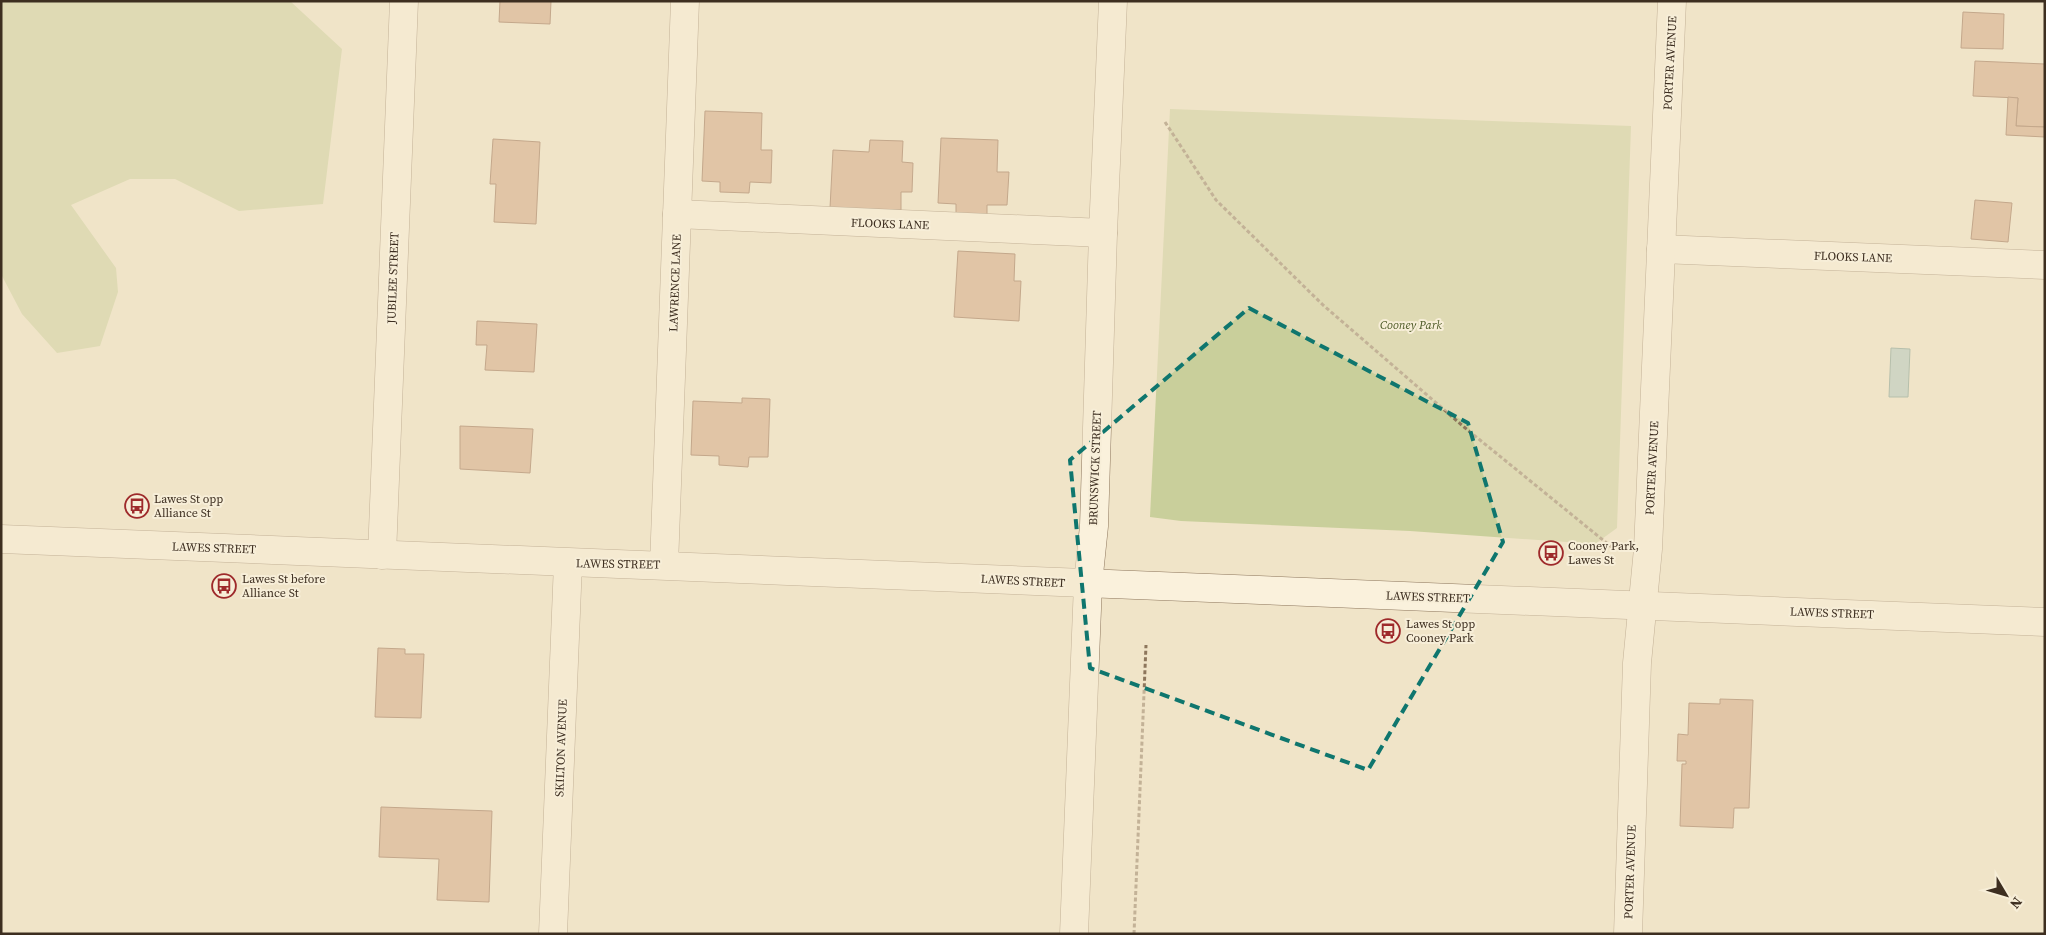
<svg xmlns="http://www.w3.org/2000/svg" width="2046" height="935" viewBox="0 0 2046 935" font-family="'Source Serif 4',serif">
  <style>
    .green { fill: #c9cf9b }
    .water { fill: #a9c4bc; stroke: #6f938a }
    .building { fill: #cf9f7d; stroke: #8d5f41 }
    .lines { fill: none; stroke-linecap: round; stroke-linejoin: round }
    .minor-casing { stroke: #8d765c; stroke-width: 29 }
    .path { stroke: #8d765c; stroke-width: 3; stroke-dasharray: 4 2.5; stroke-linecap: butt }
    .minor { stroke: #faf1dc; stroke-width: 28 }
    .marked { fill: none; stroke: #0f766e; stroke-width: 4; stroke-dasharray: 10 6; stroke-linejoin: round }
    .labels { text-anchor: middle; stroke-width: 4; stroke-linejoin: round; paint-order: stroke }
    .street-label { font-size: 12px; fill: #3d2e20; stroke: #f7eed8 }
    .park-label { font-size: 12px; font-style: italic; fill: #4d5a26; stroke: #f7eed8 }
    .poi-label { font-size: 12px; fill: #3d2e20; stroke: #f7eed8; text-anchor: start }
  </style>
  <rect width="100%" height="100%" fill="#f0e4c8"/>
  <!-- green -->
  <g class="green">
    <path d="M1,1H290L342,49L323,204L239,211L175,179H130L71,205L116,268L118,292L100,346L57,353L22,314L1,274Z"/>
    <path d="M1170,109L1631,126L1617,528L1595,544L1410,531L1181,521L1150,517Z"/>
  </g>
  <!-- water -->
  <path class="water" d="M1891,348L1910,349L1908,397H1889Z"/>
  <!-- building -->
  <g class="building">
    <path d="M500,1H551L550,24L499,22Z"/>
    <path d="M1963,12L2004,14L2003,49L1961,48Z"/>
    <path d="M1975,61L2045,64V127L2016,126L2018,98L1973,96Z"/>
    <path d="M2008,97L2018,98L2016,126L2045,127V137L2006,135Z"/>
    <path d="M705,111L762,113L761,150H772L771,183L750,182L749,193L720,192V182L702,181Z"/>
    <path d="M941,138L998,140L997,172H1009L1007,205H987V215L956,214V204L938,203Z"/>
    <path d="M493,139L540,142L536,224L494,222L496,184H490Z"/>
    <path d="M870,140L903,141L902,162L913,163L912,192H901V210L830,208L833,150L869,152Z"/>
    <path d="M1975,200L2012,203L2008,242L1971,239Z"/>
    <path d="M958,251L1015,254L1014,281H1021L1019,321L954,317Z"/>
    <path d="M477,321L537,324L534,372L485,370L487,345H476Z"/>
    <path d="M742,398L770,399L768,457H749L748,467L719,465V456L691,455L693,401L742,403Z"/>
    <path d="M460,426L533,429L530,473L460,469Z"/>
    <path d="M378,648L405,649V654H424L421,718L375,717Z"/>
    <path d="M1720,699L1753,700L1749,808H1734L1733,828L1680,826L1682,764H1686V761H1677L1678,734L1688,735L1689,703L1720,704Z"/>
    <path d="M381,807L492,811L489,902L437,900L439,859L379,857Z"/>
  </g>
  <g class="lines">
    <!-- minor casing -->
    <g class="minor-casing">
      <g id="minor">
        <path d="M677,214L1103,233"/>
        <path d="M1661,249L2045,265"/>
        <path d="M1,539L2045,622"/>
        <path d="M382,555L404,1"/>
        <path d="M664,565L685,1"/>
        <path d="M553,934L568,563"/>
        <path d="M1074,934L1088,584L1094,526L1103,233L1113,1"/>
        <path d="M1628,934L1637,663L1648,549L1672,1"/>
      </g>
    </g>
    <!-- path -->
    <g class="path">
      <path d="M1165,122L1216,200L1323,305L1464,427L1614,549"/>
      <path d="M1134,934L1146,645"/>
    </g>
    <!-- minor -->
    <use href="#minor" class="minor"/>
  </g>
  <!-- marked area -->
  <path d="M0 0H2046V935H0ZM1249,308L1468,423L1503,542L1368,770L1090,668L1070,460Z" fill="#f0e4c8" fill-opacity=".55" fill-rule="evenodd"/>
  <path class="marked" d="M1249,308L1468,423L1503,542L1368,770L1090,668L1070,460Z"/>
  <!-- icons -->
  <defs>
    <g id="bus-ring" transform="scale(1.25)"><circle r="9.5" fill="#f7eed8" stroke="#9e2a2b" stroke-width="1.5"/><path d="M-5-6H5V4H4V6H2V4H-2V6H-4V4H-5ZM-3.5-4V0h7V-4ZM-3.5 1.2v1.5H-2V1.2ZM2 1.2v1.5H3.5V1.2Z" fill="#9e2a2b"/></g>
  </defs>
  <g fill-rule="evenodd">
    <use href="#bus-ring" x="137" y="506"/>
    <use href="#bus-ring" x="1551" y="553"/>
    <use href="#bus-ring" x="224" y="586"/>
    <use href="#bus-ring" x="1388" y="631"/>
  </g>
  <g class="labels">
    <!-- street labels -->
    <g class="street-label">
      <text transform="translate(1670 63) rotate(-87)" y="4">PORTER AVENUE</text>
      <text transform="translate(890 224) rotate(2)" y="4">FLOOKS LANE</text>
      <text transform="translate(1853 257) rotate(2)" y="4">FLOOKS LANE</text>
      <text transform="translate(393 278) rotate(-88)" y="4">JUBILEE STREET</text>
      <text transform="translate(675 283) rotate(-88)" y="4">LAWRENCE LANE</text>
      <text transform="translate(1095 468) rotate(-88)" y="4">BRUNSWICK STREET</text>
      <text transform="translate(1652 468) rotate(-87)" y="4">PORTER AVENUE</text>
      <text transform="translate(214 548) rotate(2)" y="4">LAWES STREET</text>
      <text transform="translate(618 564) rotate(1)" y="4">LAWES STREET</text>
      <text transform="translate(1023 581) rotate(3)" y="4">LAWES STREET</text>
      <text transform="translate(1428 597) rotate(2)" y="4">LAWES STREET</text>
      <text transform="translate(1832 613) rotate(2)" y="4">LAWES STREET</text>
      <text transform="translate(561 748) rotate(-88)" y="4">SKILTON AVENUE</text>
      <text transform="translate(1630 872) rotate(-88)" y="4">PORTER AVENUE</text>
    </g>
    <!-- park labels -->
    <g class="park-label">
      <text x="1411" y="329">Cooney Park</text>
    </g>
    <!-- poi labels -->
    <g class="poi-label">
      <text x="154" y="503">Lawes St opp<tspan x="154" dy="14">Alliance St</tspan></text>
      <text x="1568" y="550">Cooney Park,<tspan x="1568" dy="14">Lawes St</tspan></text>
      <text x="242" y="583">Lawes St before<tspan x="242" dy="14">Alliance St</tspan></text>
      <text x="1406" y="628">Lawes St opp<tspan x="1406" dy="14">Cooney Park</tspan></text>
    </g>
  </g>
  <!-- border -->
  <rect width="2046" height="935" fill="none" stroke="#3d2e20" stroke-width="5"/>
  <!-- north arrow -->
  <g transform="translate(2006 895) rotate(128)" stroke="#f7eed8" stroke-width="4" paint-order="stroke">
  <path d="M0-4L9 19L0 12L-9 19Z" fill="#3d2e20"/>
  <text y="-8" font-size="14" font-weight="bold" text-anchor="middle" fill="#3d2e20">N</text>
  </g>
</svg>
